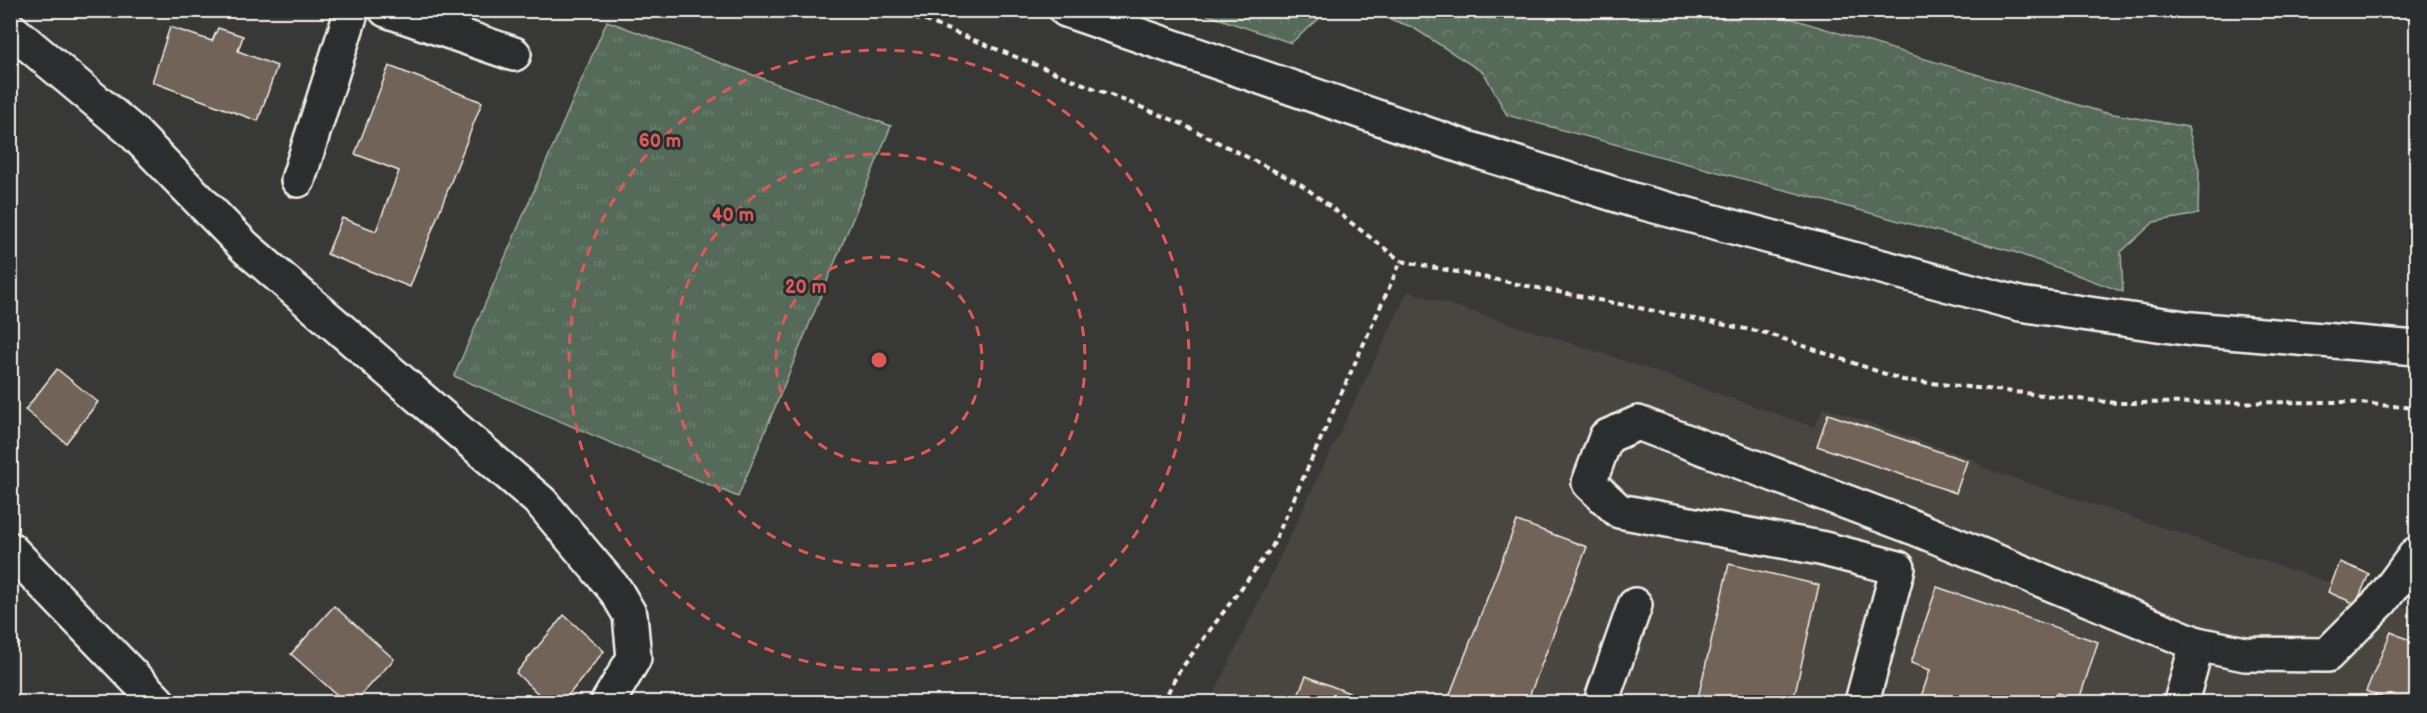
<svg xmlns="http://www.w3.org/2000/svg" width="2427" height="713" viewBox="0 0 2427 713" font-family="'Balsamiq Sans',sans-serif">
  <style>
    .built { fill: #494540 }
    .grass { fill: url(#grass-tufts); stroke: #a4aea0; stroke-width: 1.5 }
    .forest { fill: url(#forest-crowns); stroke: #a4aea0; stroke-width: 1.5 }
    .building { fill: #726358; stroke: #f4f1e8; stroke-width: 1.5 }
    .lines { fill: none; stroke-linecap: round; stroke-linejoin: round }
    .minor-casing { stroke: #f4f1e8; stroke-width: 38 }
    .major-casing { stroke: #f4f1e8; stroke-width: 38 }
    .path { stroke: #f4f1e8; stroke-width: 4; stroke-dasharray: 6 4.5; stroke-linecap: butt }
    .minor { stroke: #2a2d2e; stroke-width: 33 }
    .major { stroke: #2a2d2e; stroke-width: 33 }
    .ring { fill: none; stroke: #de5a58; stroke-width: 3; stroke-dasharray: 10 8 }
    .centre { fill: #de5a58; stroke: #2a2d2e; stroke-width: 3 }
    .ring-label { font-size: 18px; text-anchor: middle; font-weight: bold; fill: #de5a58; stroke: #2a2d2e; stroke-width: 6; stroke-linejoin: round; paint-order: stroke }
  </style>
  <defs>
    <pattern id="grass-tufts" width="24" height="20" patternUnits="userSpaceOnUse" patternTransform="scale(1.5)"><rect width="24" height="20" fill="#546b58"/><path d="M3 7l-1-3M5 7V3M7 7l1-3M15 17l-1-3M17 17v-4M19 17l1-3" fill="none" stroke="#6d8170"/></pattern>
    <pattern id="forest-crowns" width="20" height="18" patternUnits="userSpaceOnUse" patternTransform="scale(1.5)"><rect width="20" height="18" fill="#546b58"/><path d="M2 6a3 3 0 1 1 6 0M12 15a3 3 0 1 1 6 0" fill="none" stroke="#6d8170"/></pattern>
  </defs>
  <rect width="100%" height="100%" fill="#383836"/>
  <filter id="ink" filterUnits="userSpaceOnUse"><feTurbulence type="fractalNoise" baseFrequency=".0167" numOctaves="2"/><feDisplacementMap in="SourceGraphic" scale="12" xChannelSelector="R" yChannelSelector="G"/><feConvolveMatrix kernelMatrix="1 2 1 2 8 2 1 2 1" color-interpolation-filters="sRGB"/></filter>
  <g filter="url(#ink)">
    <!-- built -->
    <path class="built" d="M1408,291L1605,354L1814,427L1824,407L1973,459L1986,469L2416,611V702H1210Z"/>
    <!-- grass -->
    <path class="grass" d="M607,21L891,126L738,497L454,376Z"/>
    <!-- forest -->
    <g class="forest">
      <path d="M1196,11H1328L1291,43Z"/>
      <path d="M1367,11H1766L2102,112L2188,127L2199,170L2198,214L2154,222L2121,252L2123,292L2014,252L1507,115L1484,73L1412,27Z"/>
    </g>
    <!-- building -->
    <g class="building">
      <path d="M170,27L212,41L218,28L243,36L238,51L277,66L258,121L152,82Z"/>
      <path d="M389,66L482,102L410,287L327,254L342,218L376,231L399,171L355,154Z"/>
      <path d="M57,369L98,402L66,443L25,410Z"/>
      <path d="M1828,414L1967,461L1956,493L1817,446Z"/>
      <path d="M1517,521L1587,547L1527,702H1447Z"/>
      <path d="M2340,562L2369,574L2356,604L2328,592Z"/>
      <path d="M1729,564L1819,585L1793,702H1697Z"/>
      <path d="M1937,587L2098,642L2079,700L2058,693L2054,702H1927L1920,700L1930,670L1911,663Z"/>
      <path d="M334,606L394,659L355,702H345L291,654Z"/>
      <path d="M564,615L604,651L563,702H547L516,673Z"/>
      <path d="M2391,632L2416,643V702H2393L2366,691Z"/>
      <path d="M10,634L20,644L10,654Z"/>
      <path d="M1306,676L1367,700L1366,702H1295Z"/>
    </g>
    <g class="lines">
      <!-- minor casing -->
      <g class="minor-casing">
        <g id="minor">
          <path d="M386,10L514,54"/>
          <path d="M10,29L133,132L245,247L541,502L616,591L630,615L634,658L608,702"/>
          <path d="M298,180L352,10"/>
          <path d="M10,549L158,702"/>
          <path d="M1601,702L1635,605"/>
          <path d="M1862,702L1898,568L1820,548L1619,511L1589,483L1606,437L1638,423L1915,528L2197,644L2245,654L2327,655L2382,600L2416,554"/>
          <path d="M2181,702L2197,644"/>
        </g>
      </g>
      <!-- major casing -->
      <g class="major-casing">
        <path id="major" d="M1066,10L1467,148L1633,200L2020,304L2192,329L2416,348"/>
      </g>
      <!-- path -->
      <g class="path">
        <path d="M884,10L924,20L1178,122L1302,185L1401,261"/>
        <path d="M1163,702L1178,673L1272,547L1401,261L1766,333L1903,380L2116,403L2346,402L2416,408"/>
      </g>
      <!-- minor -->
      <use href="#minor" class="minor"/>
      <!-- major -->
      <use href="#major" class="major"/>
    </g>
  </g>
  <!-- distance rings -->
  <g class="ring">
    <circle cx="879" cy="360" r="103"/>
    <circle cx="879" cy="360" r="206"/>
    <circle cx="879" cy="360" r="310"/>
  </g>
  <circle cx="879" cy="360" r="9" class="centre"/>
  <g class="ring-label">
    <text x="660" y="147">60 m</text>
    <text x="733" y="221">40 m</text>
    <text x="806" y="293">20 m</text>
  </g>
  <!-- margin -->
  <rect width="2427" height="713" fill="none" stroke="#2a2d2e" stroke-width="36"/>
  <rect x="18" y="18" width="2391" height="677" fill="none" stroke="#f4f1e8" stroke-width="2" filter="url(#ink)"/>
</svg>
